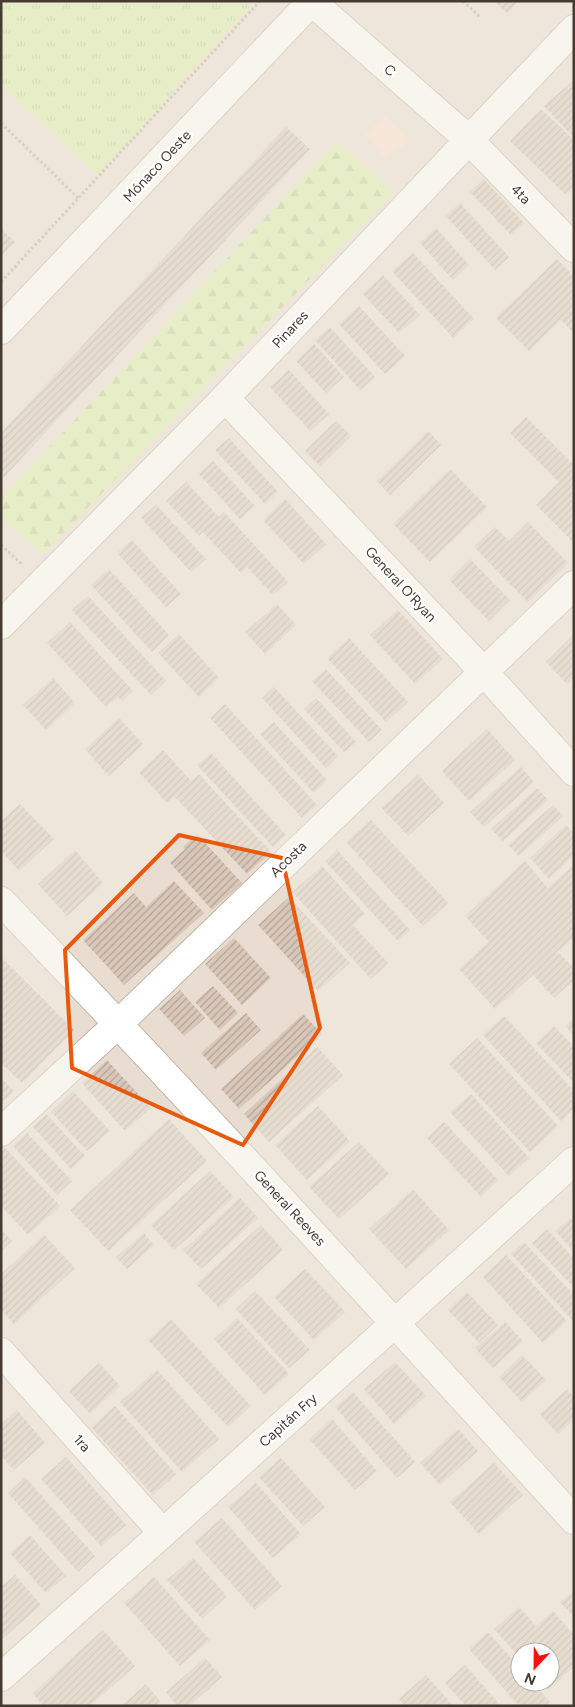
<svg xmlns="http://www.w3.org/2000/svg" width="575" height="1707" viewBox="0 0 575 1707" font-family="Figtree,sans-serif">
  <style>
    .residential { fill: #e8ddd0; fill-rule: evenodd }
    .commercial { fill: #f9deca }
    .forest { fill: url(#forest-firs) }
    .park { fill: url(#park-tufts) }
    .building { fill: url(#building-hatch) }
    .lines { fill: none; stroke-linecap: round; stroke-linejoin: round }
    .minor-casing { stroke: #c3b5a7; stroke-width: 30 }
    .path { stroke: #c3ac94; stroke-width: 3; stroke-dasharray: 2.5 2.5; stroke-linecap: butt }
    .minor { stroke: #fff; stroke-width: 28 }
    .marked { fill: none; stroke: #e8590c; stroke-width: 4; stroke-linejoin: round }
    .labels { text-anchor: middle; stroke-width: 5; stroke-linejoin: round; paint-order: stroke }
    .street-label { font-size: 14px; fill: #463b32; stroke: #fff }
  </style>
  <defs>
    <pattern id="forest-firs" width="22" height="20" patternUnits="userSpaceOnUse" patternTransform="scale(1.25)"><rect width="22" height="20" fill="#d7eda6"/><path d="M5 1l3.5 6h-7zM16 11l3.5 6h-7z" fill="#bacc8f"/></pattern>
    <pattern id="park-tufts" width="24" height="20" patternUnits="userSpaceOnUse" patternTransform="scale(1.25)"><rect width="24" height="20" fill="#d7eda6"/><path d="M3 7l-1-3M5 7V3M7 7l1-3M15 17l-1-3M17 17v-4M19 17l1-3" fill="none" stroke="#bacc8f"/></pattern>
    <pattern id="building-hatch" width="6" height="6" patternUnits="userSpaceOnUse" patternTransform="scale(1.25)"><rect width="6" height="6" fill="#d9c8ba"/><path d="M-1 1l2-2M0 6l6-6M5 7l2-2" fill="none" stroke="#b2a498"/></pattern>
  </defs>
  <rect width="100%" height="100%" fill="#f3ece2"/>
  <!-- residential -->
  <path class="residential" d="M1,1H574V1706H1ZM520,1652H550V1682H520Z"/>
  <!-- commercial -->
  <path class="commercial" d="M386,116L410,140L386,160L365,134Z"/>
  <!-- forest -->
  <path class="forest" d="M337,141L394,192L43,554L1,519V498Z"/>
  <!-- park -->
  <path class="park" d="M1,1H244L250,7L97,175L1,86Z"/>
  <!-- building -->
  <g class="building">
    <path d="M494,1H518L507,13Z"/>
    <path d="M574,80V138L544,106Z"/>
    <path d="M541,109L574,140V188L566,195L510,141Z"/>
    <path d="M286,127L310,149L4,477L1,474V433Z"/>
    <path d="M484,179L524,223L511,235L470,192Z"/>
    <path d="M460,203L509,257L495,270L446,216Z"/>
    <path d="M436,228L469,265L453,280L420,243Z"/>
    <path d="M1,229L15,242L1,256Z"/>
    <path d="M413,253L474,319L453,338L392,271Z"/>
    <path d="M557,259L574,277V333L561,320L529,351L496,318Z"/>
    <path d="M383,275L420,315L399,333L363,294Z"/>
    <path d="M359,306L405,356L385,374L339,324Z"/>
    <path d="M330,327L375,377L360,390L315,340Z"/>
    <path d="M314,344L344,377L326,393L296,361Z"/>
    <path d="M289,370L329,414L310,431L270,387Z"/>
    <path d="M526,417L574,465V543L536,505L559,482L510,433Z"/>
    <path d="M336,421L351,436L320,466L305,451Z"/>
    <path d="M428,431L441,445L390,495L377,481Z"/>
    <path d="M229,438L278,492L265,504L215,450Z"/>
    <path d="M213,461L255,506L240,519L199,474Z"/>
    <path d="M450,469L487,507L430,562L393,524Z"/>
    <path d="M186,482L219,517L224,512L288,582L273,595L247,567L241,573L203,532L199,536L166,501Z"/>
    <path d="M285,499L326,544L304,564L263,520Z"/>
    <path d="M156,505L206,559L191,572L141,518Z"/>
    <path d="M528,522L568,563L528,602L474,547L495,527L509,541Z"/>
    <path d="M132,540L181,594L166,607L117,553Z"/>
    <path d="M470,559L510,600L489,621L449,580Z"/>
    <path d="M109,569L169,635L152,652L91,585Z"/>
    <path d="M88,596L166,681L151,695L72,610Z"/>
    <path d="M277,604L296,625L265,654L245,632Z"/>
    <path d="M398,610L443,659L415,684L370,635Z"/>
    <path d="M70,622L133,691L122,701L118,697L106,707L47,643Z"/>
    <path d="M179,634L219,678L199,697L158,653Z"/>
    <path d="M574,634V678L567,684L546,662Z"/>
    <path d="M349,638L408,702L386,722L327,658Z"/>
    <path d="M326,669L382,730L369,742L312,681Z"/>
    <path d="M53,678L75,703L46,730L23,705Z"/>
    <path d="M274,687L338,756L326,768L262,698Z"/>
    <path d="M316,698L356,742L344,752L304,709Z"/>
    <path d="M225,704L317,805L302,818L210,718Z"/>
    <path d="M119,718L143,744L109,776L85,749Z"/>
    <path d="M274,722L327,780L314,793L260,734Z"/>
    <path d="M487,729L515,760L469,801L442,771Z"/>
    <path d="M163,750L191,781L199,774L271,852L247,874L174,796L167,803L139,772Z"/>
    <path d="M211,753L286,835L273,847L197,765Z"/>
    <path d="M521,767L534,782L484,827L470,812Z"/>
    <path d="M418,775L444,803L408,836L382,808Z"/>
    <path d="M537,788L548,800L503,841L491,829Z"/>
    <path d="M20,804L54,839L19,871L1,851V821Z"/>
    <path d="M553,805L563,816L519,856L508,845Z"/>
    <path d="M371,820L448,903L423,926L346,842Z"/>
    <path d="M566,825L574,834V856L549,879L530,858Z"/>
    <path d="M197,834L242,883L212,910L170,863L185,849L183,847Z"/>
    <path d="M75,850L103,883L67,916L38,884Z"/>
    <path d="M337,850L410,930L398,941L325,861Z"/>
    <path d="M525,861L548,888L574,865V938L558,952L574,968V980L554,998L533,975L495,1009L459,969L489,942L465,916Z"/>
    <path d="M322,866L365,914L353,925L388,963L371,979L292,892Z"/>
    <path d="M174,881L204,913L124,985L83,940L134,893L146,907Z"/>
    <path d="M289,897L350,963L318,991L258,925Z"/>
    <path d="M234,938L271,978L242,1005L205,964Z"/>
    <path d="M1,957L74,1030L22,1083L1,1063Z"/>
    <path d="M213,986L238,1013L220,1030L195,1002Z"/>
    <path d="M180,990L205,1018L184,1036L159,1009Z"/>
    <path d="M246,1013L261,1030L216,1070L201,1053Z"/>
    <path d="M303,1014L322,1034L239,1109L221,1089Z"/>
    <path d="M504,1016L574,1091V1109L561,1121L483,1035Z"/>
    <path d="M574,1018V1035L565,1026Z"/>
    <path d="M554,1026L574,1047V1083L536,1043Z"/>
    <path d="M477,1038L558,1126L530,1152L449,1064Z"/>
    <path d="M317,1047L343,1075L269,1142L244,1114Z"/>
    <path d="M107,1060L151,1108L125,1131L82,1083Z"/>
    <path d="M1,1078L14,1091L1,1103Z"/>
    <path d="M73,1091L110,1131L87,1151L51,1112Z"/>
    <path d="M471,1094L529,1158L509,1176L450,1112Z"/>
    <path d="M318,1106L350,1141L307,1180L275,1145Z"/>
    <path d="M46,1114L85,1156L71,1169L33,1127Z"/>
    <path d="M169,1119L207,1161L108,1251L70,1210Z"/>
    <path d="M444,1122L498,1180L481,1197L427,1138Z"/>
    <path d="M27,1133L72,1181L57,1195L13,1146Z"/>
    <path d="M359,1142L389,1174L339,1219L309,1187Z"/>
    <path d="M5,1148L60,1206L28,1235L1,1206V1151Z"/>
    <path d="M210,1171L234,1197L174,1250L151,1225Z"/>
    <path d="M413,1189L449,1230L406,1269L369,1229Z"/>
    <path d="M240,1198L258,1218L201,1269L183,1250Z"/>
    <path d="M571,1218L574,1221V1251L555,1231Z"/>
    <path d="M261,1225L283,1250L219,1308L196,1284Z"/>
    <path d="M1,1229L12,1241L1,1251Z"/>
    <path d="M547,1229L574,1259V1288L532,1243Z"/>
    <path d="M144,1233L154,1245L127,1269L116,1257Z"/>
    <path d="M44,1235L75,1268L14,1324L1,1310V1274Z"/>
    <path d="M524,1242L574,1295V1322L511,1254Z"/>
    <path d="M506,1255L567,1321L543,1343L483,1277Z"/>
    <path d="M305,1269L345,1312L314,1340L274,1297Z"/>
    <path d="M255,1291L310,1350L289,1368L236,1309Z"/>
    <path d="M467,1292L498,1325L479,1343L448,1310Z"/>
    <path d="M237,1318L289,1374L265,1395L214,1339Z"/>
    <path d="M171,1319L251,1406L228,1427L148,1340Z"/>
    <path d="M505,1322L523,1341L493,1368L475,1348Z"/>
    <path d="M522,1355L546,1380L522,1402L499,1377Z"/>
    <path d="M395,1362L426,1396L394,1424L364,1389Z"/>
    <path d="M99,1363L120,1386L90,1414L69,1391Z"/>
    <path d="M157,1370L219,1439L182,1472L120,1402Z"/>
    <path d="M567,1389L574,1397V1420L558,1434L540,1414Z"/>
    <path d="M353,1392L415,1462L397,1478L335,1407Z"/>
    <path d="M115,1406L176,1474L153,1495L91,1427Z"/>
    <path d="M17,1410L45,1443L14,1470L1,1456V1424Z"/>
    <path d="M332,1419L377,1471L355,1490L309,1439Z"/>
    <path d="M458,1429L478,1451L440,1485L420,1463Z"/>
    <path d="M66,1457L126,1525L101,1546L41,1479Z"/>
    <path d="M281,1458L325,1507L303,1526L259,1477Z"/>
    <path d="M494,1463L523,1495L479,1534L450,1502Z"/>
    <path d="M25,1477L95,1556L78,1572L8,1493Z"/>
    <path d="M256,1483L301,1534L273,1558L228,1507Z"/>
    <path d="M222,1518L282,1586L255,1610L194,1542Z"/>
    <path d="M30,1535L66,1576L46,1593L10,1553Z"/>
    <path d="M193,1558L227,1596L202,1619L167,1580Z"/>
    <path d="M15,1575L41,1605L1,1640V1587Z"/>
    <path d="M154,1577L210,1640L180,1666L124,1603Z"/>
    <path d="M574,1591V1617L560,1602Z"/>
    <path d="M519,1607L536,1626L553,1611L574,1635V1667L548,1690L541,1682H550V1652H520V1658L494,1629Z"/>
    <path d="M103,1630L135,1666L90,1706H43L33,1693Z"/>
    <path d="M488,1632L520,1668V1682H532L550,1702L546,1706H519L469,1649Z"/>
    <path d="M205,1658L222,1677L189,1706H177L166,1692Z"/>
    <path d="M465,1665L501,1706H466L445,1683Z"/>
    <path d="M426,1675L453,1706H405L399,1699Z"/>
    <path d="M146,1684L160,1701L155,1706H121Z"/>
  </g>
  <g class="lines">
    <!-- minor casing -->
    <g class="minor-casing">
      <g id="minor">
        <path d="M311,1L468,139L574,248"/>
        <path d="M1,330L312,1"/>
        <path d="M225,398L483,671L574,772"/>
        <path d="M1,625L225,398L574,29"/>
        <path d="M1,901C196,1104 385,1312 574,1520"/>
        <path d="M1,1132L119,1023L574,585"/>
        <path d="M1,1352L163,1533"/>
        <path d="M1,1677L163,1533L574,1161"/>
      </g>
    </g>
    <!-- path -->
    <g class="path">
      <path d="M463,1L480,17"/>
      <path d="M1,123L79,199"/>
      <path d="M1,282L260,1"/>
      <path d="M1,545L22,564"/>
    </g>
    <!-- minor -->
    <use href="#minor" class="minor"/>
  </g>
  <!-- marked area -->
  <path d="M0 0H575V1707H0ZM179,835L282,858L320,1028L243,1145L72,1068L65,950Z" fill="#f3ece2" fill-opacity=".55" fill-rule="evenodd"/>
  <path class="marked" d="M179,835L282,858L320,1028L243,1145L72,1068L65,950Z"/>
  <g class="labels">
    <!-- street labels -->
    <g class="street-label">
      <text transform="translate(390 70) rotate(41)" y="5">C</text>
      <text transform="translate(157 166) rotate(-47)" y="5">Mónaco Oeste</text>
      <text transform="translate(521 194) rotate(46)" y="5">4ta</text>
      <text transform="translate(290 329) rotate(-47)" y="5">Pinares</text>
      <text transform="translate(401 584) rotate(47)" y="5">General O'Ryan</text>
      <text transform="translate(288 859) rotate(-44)" y="5">Acosta</text>
      <text transform="translate(290 1208) rotate(47)" y="5">General Reeves</text>
      <text transform="translate(288 1420) rotate(-42)" y="5">Capitán Fry</text>
      <text transform="translate(82 1443) rotate(48)" y="5">1ra</text>
    </g>
  </g>
  <!-- border -->
  <rect width="575" height="1707" fill="none" stroke="#463b32" stroke-width="5"/>
  <!-- north arrow -->
  <g transform="translate(535 1667) rotate(202)"><circle r="24" fill="#ffffff" stroke="#b5b1ad"/>
  <path d="M0-4L9 19L0 12L-9 19Z" fill="#ff100e"/>
  <text y="-8" font-size="14" font-weight="bold" text-anchor="middle" fill="#463b32">N</text>
  </g>
</svg>
